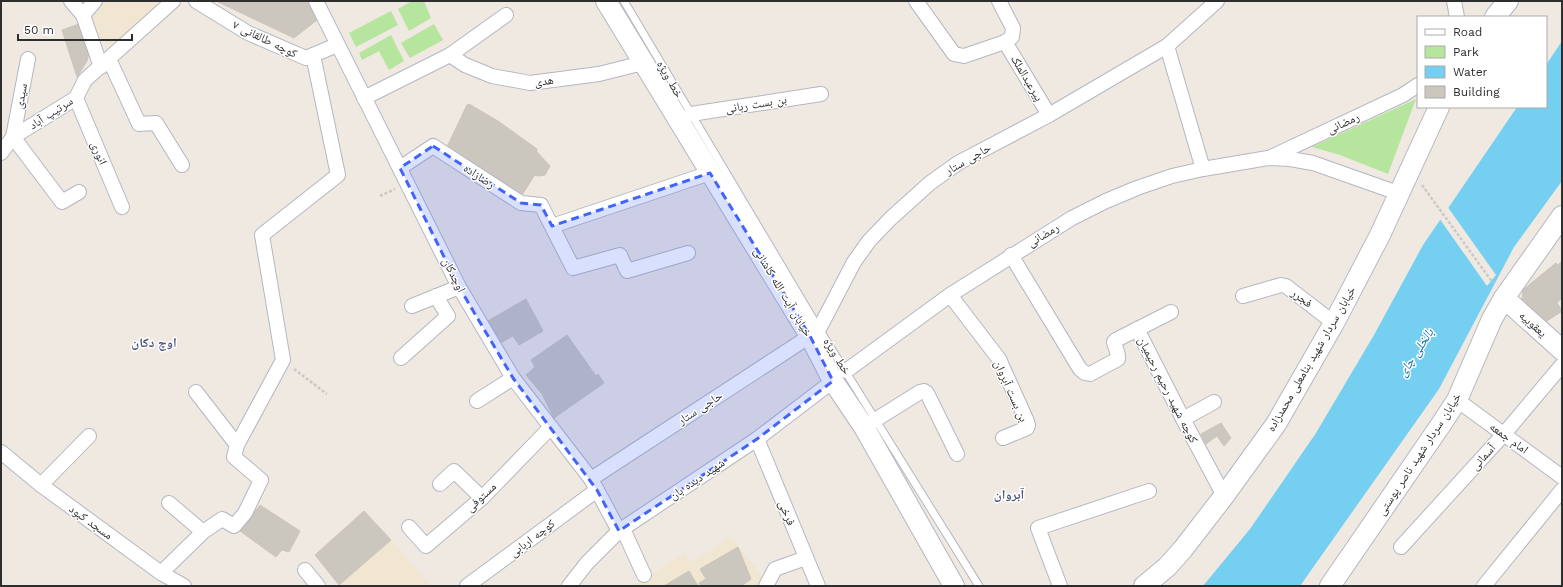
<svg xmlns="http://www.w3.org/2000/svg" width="1563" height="587" viewBox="0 0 1563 587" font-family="'Work Sans','Noto Naskh Arabic',sans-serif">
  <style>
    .education { fill: #f0e6d1 }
    .green { fill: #b6e59e }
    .water { fill: #75cff0 }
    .pier { fill: #efe9e1 }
    .building { fill: #cbc7bf; stroke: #cbc5ba }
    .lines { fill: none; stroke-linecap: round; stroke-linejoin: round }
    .lane-casing { stroke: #b4b7c1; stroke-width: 9 }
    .street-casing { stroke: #b4b7c1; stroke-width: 16 }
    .secondary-casing { stroke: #b4b7c1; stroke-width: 22 }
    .path { stroke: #c9c9c9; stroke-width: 2.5; stroke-dasharray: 3 2; stroke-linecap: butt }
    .lane { stroke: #fff; stroke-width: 7 }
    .street { stroke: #fff; stroke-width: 14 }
    .secondary { stroke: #fff; stroke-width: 20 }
    .marked { fill: #4264fb; fill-opacity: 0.2; stroke: #4264fb; stroke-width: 3; stroke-dasharray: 8 5; stroke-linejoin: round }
    .labels { text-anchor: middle; stroke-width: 3; stroke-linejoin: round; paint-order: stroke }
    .street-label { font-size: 12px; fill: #2e2e2e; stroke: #fff }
    .neighbourhood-label { font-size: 13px; font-weight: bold; fill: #4d5680; stroke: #fff }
    .water-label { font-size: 13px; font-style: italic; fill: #0d6fa3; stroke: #fff }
  </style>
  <rect width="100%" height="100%" fill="#efe9e1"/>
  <!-- education -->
  <g class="education">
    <path d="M101,1H169L116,49L99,37L88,14Z"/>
    <path d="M364,511L391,540L431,586H340L315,555Z"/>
    <path d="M731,537L762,576L758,586H634L684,553L692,562Z"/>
  </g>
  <!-- green -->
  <g class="green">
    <path d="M412,1H424L431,18L409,31L398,9Z"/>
    <path d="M391,11L398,25L356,47L349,33Z"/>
    <path d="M434,24L443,40L410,58L401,43Z"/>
    <path d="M391,35L404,61L389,70L379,51L362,60L359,53Z"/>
    <path d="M1416,99L1388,174L1340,155L1312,147Z"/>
  </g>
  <!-- water -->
  <path class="water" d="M1562,41V181L1514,247L1439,389L1300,586H1203L1250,529L1316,433L1374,335L1423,245L1517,107H1546V65Z"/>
  <!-- pier -->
  <path class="pier" d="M1447,206L1496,275L1487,286L1439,218Z"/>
  <!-- building -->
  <g class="building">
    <path d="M216,1H307L317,20L294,38Z"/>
    <path d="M82,23L90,49L87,61L77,77L62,30Z"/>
    <path d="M469,104L498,121L537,149V152L550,166L545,175L538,176L536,175L534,176L522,195H511L446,149L467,105Z"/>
    <path d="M1562,261V298L1557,303L1562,311L1545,322L1537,313L1534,314L1522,302L1523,290L1556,263L1558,265Z"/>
    <path d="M1562,261V298L1557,303L1562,311L1545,322L1537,313L1534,314L1522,302L1523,290L1556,263L1558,265Z"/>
    <path d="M526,299L543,331L519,345L513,336L499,344L486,322Z"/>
    <path d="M567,335L596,376L598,374L604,383L554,418L542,394L526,375L535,367L531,360Z"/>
    <path d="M1221,423L1231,438L1224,446L1217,436L1206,444L1201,434Z"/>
    <path d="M260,505L300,531L289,552L282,550L276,557L240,531Z"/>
    <path d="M364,511L391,540L339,585L315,555Z"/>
    <path d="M738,547L751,579L741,586H701L699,583L706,579L700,569Z"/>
    <path d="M689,571L698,586H664Z"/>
  </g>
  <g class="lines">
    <!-- lane casing -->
    <g class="lane-casing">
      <path id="lane" d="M624,1L819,329L979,586"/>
    </g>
    <!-- street casing -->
    <g class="street-casing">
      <g id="street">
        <path d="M71,1L83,15"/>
        <path d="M95,1L83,15L101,67"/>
        <path d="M196,1L248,33L306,58L337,45"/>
        <path d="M316,1L459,287L513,378L591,479L619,531"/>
        <path d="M916,1L954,54L964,56L1005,42L1012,37L1013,28L999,1"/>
        <path d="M1454,1L1457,17"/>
        <path d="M1005,42L1049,115"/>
        <path d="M1167,46L1203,169"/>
        <path d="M450,55L506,15"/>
        <path d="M109,59L139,124L156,123L182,165"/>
        <path d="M76,98L122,207"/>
        <path d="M364,98L450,55L465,65L492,76L530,83L599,74L643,63"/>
        <path d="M691,114L821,94"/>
        <path d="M13,137L76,98L85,80L173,1"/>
        <path d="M13,137L62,202L79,192"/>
        <path d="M1,153L13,137L28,59"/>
        <path d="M1269,158L1403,95L1418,85"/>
        <path d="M400,168L433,146L521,203L541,205L573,268L620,255L627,271L688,253"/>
        <path d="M552,226L710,173"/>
        <path d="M1011,255L1080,369L1085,373L1090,374L1118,359C1119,353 1115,348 1114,342L1116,340L1171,312"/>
        <path d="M950,295L999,359L1026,419L1028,425L1027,428L1003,438"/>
        <path d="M1243,296L1281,285L1286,286L1334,323"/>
        <path d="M412,306L459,287"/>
        <path d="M819,329L854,262L869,241L890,219L930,183L958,163L1049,115L1167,46L1217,1"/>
        <path d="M1137,329L1183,419L1224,496"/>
        <path d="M401,358L448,316L436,296"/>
        <path d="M846,371L950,295L1072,218L1106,201L1137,188L1172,176L1203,169L1268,158L1290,159L1313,163L1398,193"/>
        <path d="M196,392L237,445"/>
        <path d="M1457,400L1562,477"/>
        <path d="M477,401L513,378"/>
        <path d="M1183,419L1214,402"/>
        <path d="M864,427L920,392L924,391L927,393L957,454"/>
        <path d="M757,439L818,586"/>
        <path d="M1,452L41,485L161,573L184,586"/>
        <path d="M591,479L810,336"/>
        <path d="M440,484L454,471L482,498"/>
        <path d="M41,485L89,436"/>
        <path d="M169,503L203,532"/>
        <path d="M409,527L426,546L482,498L551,427"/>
        <path d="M623,529L644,575"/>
        <path d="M1401,547L1504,434L1562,365"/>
        <path d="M305,570L318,586"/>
        <path d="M161,573L203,532L222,519L234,526L245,513L261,480L234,457L237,445L283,360L262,235L338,175L313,55"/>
        <path d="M467,586L597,490"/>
        <path d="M569,586L587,563L619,531L757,439L833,381"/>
        <path d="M766,586L775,569L806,558"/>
        <path d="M1060,586L1038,528L1149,491"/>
        <path d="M1484,586L1562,490"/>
      </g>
    </g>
    <!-- secondary casing -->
    <g class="secondary-casing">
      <g id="secondary">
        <path d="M606,1L810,336L833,381L864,427L954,586"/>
        <path d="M1495,17L1508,1"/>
        <path d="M1504,298L1562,350"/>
        <path d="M1144,586L1167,567L1183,549L1224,496L1276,424L1334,323L1380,235L1439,107"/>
        <path d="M1330,586L1442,423L1457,400L1492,319L1504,298L1562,216"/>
      </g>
    </g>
    <!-- path -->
    <g class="path">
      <path d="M1422,185L1493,283"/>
      <path d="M380,196L395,189"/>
      <path d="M294,369L327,394"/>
    </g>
    <!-- lane -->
    <use href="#lane" class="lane"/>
    <!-- street -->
    <use href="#street" class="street"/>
    <!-- secondary -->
    <use href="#secondary" class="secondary"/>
  </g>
  <!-- marked area -->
  <path class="marked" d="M433,146L521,203L541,205L552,226L710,173L810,336L833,381L757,439L619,531L597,490L513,378L459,287L400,168Z"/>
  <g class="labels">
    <!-- street labels -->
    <g class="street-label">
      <text transform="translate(265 39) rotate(26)" y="4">کوچه طالقانی ۷</text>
      <text transform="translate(1027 78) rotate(59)" y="4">پیرعبدالملک</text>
      <text transform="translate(670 79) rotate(60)" y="4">خط ویژه</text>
      <text transform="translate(544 81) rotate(-8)" y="4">هدی</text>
      <text transform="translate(21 96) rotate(-79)" y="4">سیدی</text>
      <text transform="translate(756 104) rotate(-9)" y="4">بن بست ربانی</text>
      <text transform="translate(51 113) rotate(-33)" y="4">سرتیپ آباد</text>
      <text transform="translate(1343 123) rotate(-25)" y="4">رمضانی</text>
      <text transform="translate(99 153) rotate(67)" y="4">انوری</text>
      <text transform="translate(968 159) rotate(-30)" y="4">حاجی ستار</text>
      <text transform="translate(479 176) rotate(33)" y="4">رضازاده</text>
      <text transform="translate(1043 235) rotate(-31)" y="4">رمضانی</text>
      <text transform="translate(454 275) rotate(63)" y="4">اوچدکان</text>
      <text transform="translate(783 292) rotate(59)" y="4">خیابان آیت الله کاشانی</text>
      <text transform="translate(1302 298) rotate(37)" y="4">فجرر</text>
      <text transform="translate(1533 324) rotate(42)" y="4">یعقوبیه</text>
      <text transform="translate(837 356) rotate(58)" y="4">خط ویژه</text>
      <text transform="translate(1311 359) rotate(-60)" y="4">خیابان سردار شهید بنامعلی محمدزاده</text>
      <text transform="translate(1168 390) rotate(63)" y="4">کوچه شهید رحیم رحیمیان</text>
      <text transform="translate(1011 391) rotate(66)" y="4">بن بست آبروان</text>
      <text transform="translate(700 408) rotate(-33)" y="4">حاجی ستار</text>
      <text transform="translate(1509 438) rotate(36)" y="4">امام جمعه</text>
      <text transform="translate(1419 454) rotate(-57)" y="4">خیابان سردار شهید ناصر پوستی</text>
      <text transform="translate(1483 457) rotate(-48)" y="4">آسمانی</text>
      <text transform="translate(697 479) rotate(-34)" y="4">شهید دیده بان</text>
      <text transform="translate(481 497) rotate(-43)" y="4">مستوفی</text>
      <text transform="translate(787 513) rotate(68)" y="4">فرخی</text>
      <text transform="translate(91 522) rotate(36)" y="4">مسجد کبود</text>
      <text transform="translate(532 538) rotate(-37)" y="4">کوچه اربابی</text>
    </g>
    <!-- neighbourhood labels -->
    <g class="neighbourhood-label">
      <text x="154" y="347">اوچ دکان</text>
      <text x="1009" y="499">آبروان</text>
    </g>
    <!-- water labels -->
    <g class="water-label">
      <text transform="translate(1415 352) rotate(-57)" y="5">بالخلی چای</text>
    </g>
  </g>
  <!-- border -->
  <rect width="1563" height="587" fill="none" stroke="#2e2e2e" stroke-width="4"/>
  <!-- legend -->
  <rect x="1417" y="16" width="130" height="92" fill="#ffffff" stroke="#ababab"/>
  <rect x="1425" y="29" width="20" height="6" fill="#ffffff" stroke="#ababab"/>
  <text x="1453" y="36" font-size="12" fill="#2e2e2e">Road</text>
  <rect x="1425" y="46" width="20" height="12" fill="#b6e59e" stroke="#ababab"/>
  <text x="1453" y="56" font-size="12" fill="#2e2e2e">Park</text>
  <rect x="1425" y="66" width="20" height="12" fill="#75cff0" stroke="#ababab"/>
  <text x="1453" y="76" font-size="12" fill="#2e2e2e">Water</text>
  <rect x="1425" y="86" width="20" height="12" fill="#cbc7bf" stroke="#ababab"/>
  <text x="1453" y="96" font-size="12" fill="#2e2e2e">Building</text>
  <!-- scale -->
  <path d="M18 34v6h114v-6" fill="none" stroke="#2e2e2e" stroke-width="2"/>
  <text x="24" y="34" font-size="12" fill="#2e2e2e" stroke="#ffffff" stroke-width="3" paint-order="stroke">50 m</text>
</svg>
